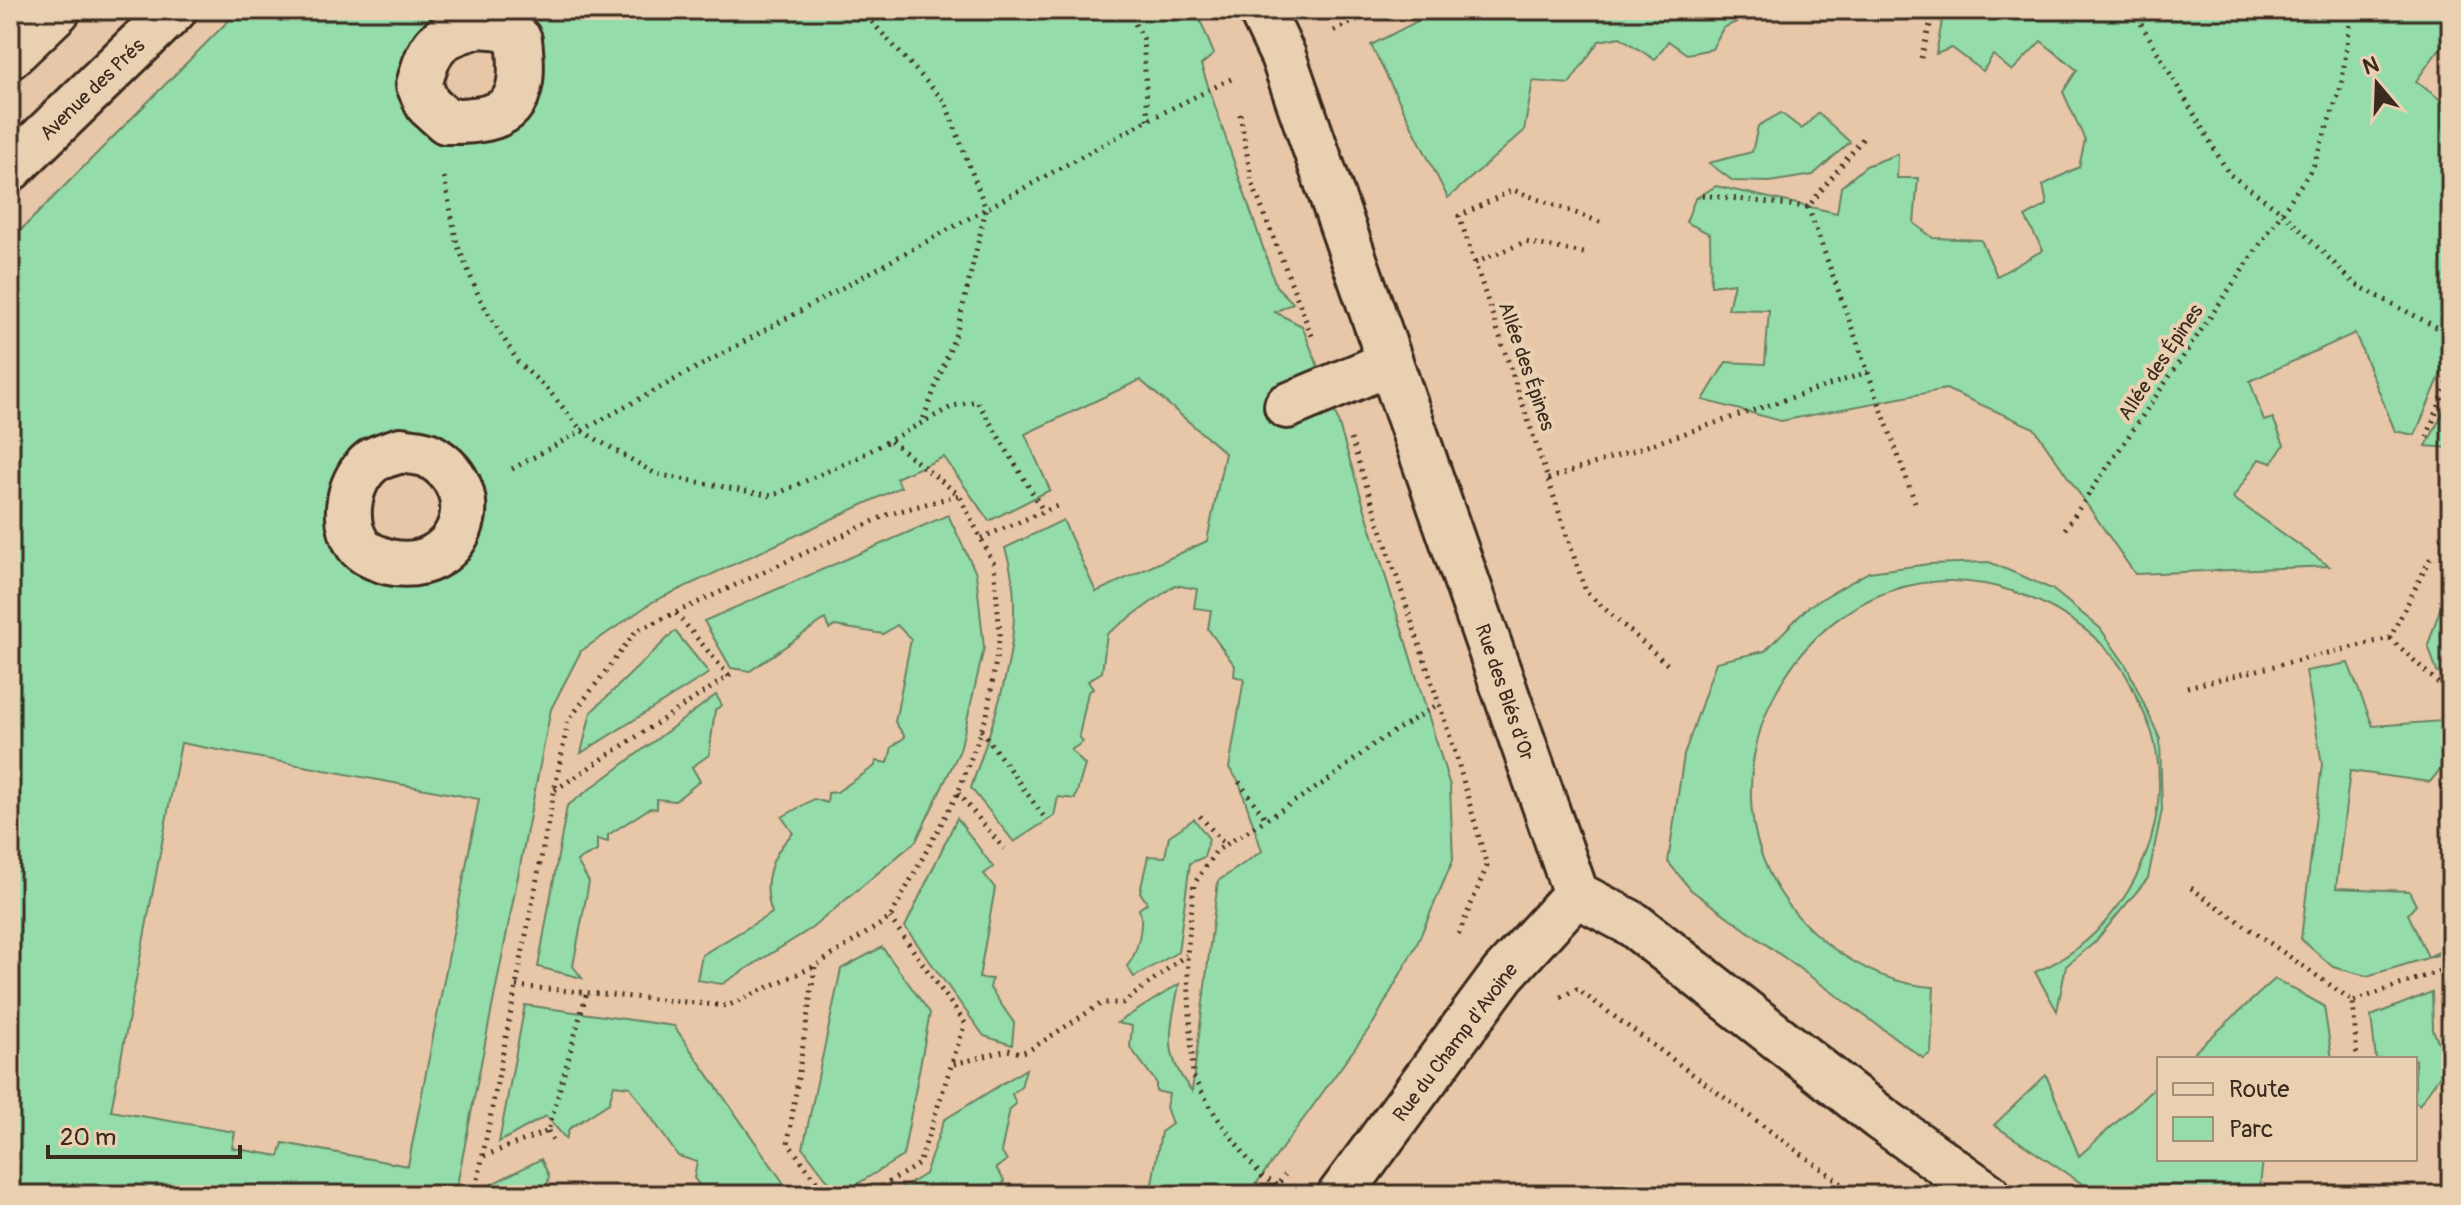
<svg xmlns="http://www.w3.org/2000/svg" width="2461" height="1205" viewBox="0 0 2461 1205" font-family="Pangolin,sans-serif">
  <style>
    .green { fill: #94dcaa; stroke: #688364; stroke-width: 2; fill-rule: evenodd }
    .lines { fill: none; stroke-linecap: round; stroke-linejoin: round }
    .minor-casing { stroke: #3b2a1e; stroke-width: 50 }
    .major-casing { stroke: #3b2a1e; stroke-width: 50 }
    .path { stroke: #3b2a1e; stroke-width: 5; stroke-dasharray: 2 6; stroke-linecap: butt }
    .minor { stroke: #e9d0b1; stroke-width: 44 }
    .major { stroke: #e9d0b1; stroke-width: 44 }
    .labels { text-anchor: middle; stroke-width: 8; stroke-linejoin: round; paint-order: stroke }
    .street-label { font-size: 20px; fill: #3b2a1e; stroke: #e9d0b1 }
  </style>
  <rect width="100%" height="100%" fill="#e7c7a8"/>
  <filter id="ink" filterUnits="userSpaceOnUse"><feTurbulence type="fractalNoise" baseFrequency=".0125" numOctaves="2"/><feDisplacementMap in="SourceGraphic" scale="16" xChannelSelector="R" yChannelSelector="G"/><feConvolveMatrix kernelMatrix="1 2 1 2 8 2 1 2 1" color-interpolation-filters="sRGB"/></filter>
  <g filter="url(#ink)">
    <!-- green -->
    <g class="green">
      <path d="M239,10H1196L1214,54L1201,65L1276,286L1293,303L1275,312L1302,326L1331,399L1450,786L1453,860L1417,944L1374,1022L1248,1195H1150L1161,1132L1172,1124L1166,1107L1169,1094L1156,1091V1082L1130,1047L1132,1026L1117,1023L1179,984C1171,1029 1161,1054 1192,1091L1218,881L1262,851L1239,782L1229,768L1244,679L1234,676L1235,666L1208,629L1211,610L1194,608L1197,589L1175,585L1107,634L1102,672L1088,681L1093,689L1088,692L1079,736L1083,742L1071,750L1085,765L1075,799L1058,797L1054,816L1014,842L971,788C996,713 1031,626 1005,548L1063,520L1096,592L1207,541L1225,453L1140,380L1025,434L1050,490L989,521L944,457L896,478L901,487L654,601L581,651L551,709L455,1195H10V241ZM446,34L519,40L500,116L428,105ZM429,455L454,542L358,545L373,460ZM181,743L479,799L408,1166L283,1143L279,1156L232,1148L235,1132L111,1111Z"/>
      <path d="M1439,10H1762L1723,28L1712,49L1687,54L1668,41L1655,60L1620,37L1599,41L1569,84L1533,81L1524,131L1448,198L1371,45Z"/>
      <path d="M1944,10H2451V33L2416,81L2451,108V198L2447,229L2451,230V374L2442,371L2415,435L2395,431L2355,333L2250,381L2264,421L2273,418L2284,445L2272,463L2259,459L2233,498L2329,566L2135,574L2034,428L1946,389L1781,421L1703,400L1726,362L1765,364L1769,310L1728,309L1734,283L1711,286L1710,234L1686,222L1695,199L1716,186L1837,213L1841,187L1866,166L1898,154L1897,178H1918L1914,223L1933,238L1981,240L1997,276L2043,250L2025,217L2047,205L2043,185L2079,167L2085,140L2063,92L2077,70L2041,41L2012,71L1993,55L1983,71L1952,48L1936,54Z"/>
      <path d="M1781,113L1802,129L1818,113L1850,142L1813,175L1769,182L1733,181L1709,163L1752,152L1758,126Z"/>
      <path d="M2451,397V448L2426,446Z"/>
      <path d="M948,515L976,573L984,648L960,750L916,841L812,928L722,984L697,980L702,955L772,913C761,883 771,854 793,833L782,817L814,799L827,803L828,793L837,792L875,766L876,761L888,763L892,747L905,737L895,722L911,639L897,625L883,634L835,626L829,629L825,619L750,671L731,668L704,621Z"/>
      <path d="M1989,562L2052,589L2100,628L2127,667L2160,739L2162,810L2148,878L2094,943L2066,966L2057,1011L2035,972C2125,936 2179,827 2152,733C2147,718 2139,703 2133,689C2113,642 2062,608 2015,592C1805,521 1650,810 1830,946C1861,969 1895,985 1934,987L1931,1053L1923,1058L1691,890L1668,862L1684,755L1716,662L1765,651L1809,606L1869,572L1929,564Z"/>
      <path d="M2451,576V684L2437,672L2428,645Z"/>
      <path d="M675,631L709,673L581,753L591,712Z"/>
      <path d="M2348,663L2373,726L2443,721L2451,727V756L2430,782L2350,771L2336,888L2409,891L2416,905L2408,914L2428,957L2451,946V951L2367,976L2333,967L2301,939L2322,764L2306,671Z"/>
      <path d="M716,695L722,705L715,710L709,755L692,767L700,781L675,801L657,799V809L650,808L608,835V842L597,839V851L577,861L589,882L573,966L582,978L538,967L567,806Z"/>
      <path d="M957,818L993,867L984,874L995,888L979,978L992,979L990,988L1014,1023L1012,1045L984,1036L905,927Z"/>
      <path d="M1194,819L1209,839L1204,857L1190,863L1178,952L1134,977L1127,966C1137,955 1145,923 1139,909L1147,903L1140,892L1148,856L1165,857L1169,836Z"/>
      <path d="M882,947L930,1013L903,1156L839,1195L803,1148L841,969Z"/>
      <path d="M2275,979L2324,1006L2332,1059H2187Z"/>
      <path d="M2432,992L2433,1030L2448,1064L2419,1105L2415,1101V1059H2376L2371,1016Z"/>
      <path d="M525,1005L674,1026L792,1195H698L704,1191L694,1178L697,1162L678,1156L630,1087L614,1085L609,1103L569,1129L566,1139L546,1116L499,1142Z"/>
      <path d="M1026,1069L1021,1087L1012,1094L1016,1104L1010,1109L1001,1152L1007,1160L996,1168L1004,1180L1001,1195H891L925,1174L944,1120Z"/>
      <path d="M2046,1075L2079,1156L2159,1084V1159H2263L2259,1195H2099L1994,1125Z"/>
      <path d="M541,1159L549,1176L546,1195H488L490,1185Z"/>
    </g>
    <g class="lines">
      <!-- minor casing -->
      <g class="minor-casing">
        <g id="minor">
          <path d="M1261,10L1283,56L1576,894L1633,924L1880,1118L1988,1195"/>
          <path d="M479,25L504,27L519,40C527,106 511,122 446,121L428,105L419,85C431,42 436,37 479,25Z"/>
          <path d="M1287,406L1390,363"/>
          <path d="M401,450C410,452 423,452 430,456C493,492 459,577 389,562C379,559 364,554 358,545C341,519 349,479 372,461C379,456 392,453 401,450Z"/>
          <path d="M1340,1195L1503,974L1576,894"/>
        </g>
      </g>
      <!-- major casing -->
      <g class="major-casing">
        <g id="major">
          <path d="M10,56L58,10"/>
          <path d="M10,169L174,10"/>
        </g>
      </g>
      <!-- path -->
      <g class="path">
        <path d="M861,10L945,102L986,209L957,331L922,422"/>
        <path d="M1127,10L1143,38L1148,120"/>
        <path d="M2133,10L2229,174L2282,212L2355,284L2451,335"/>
        <path d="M1334,31L1377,10"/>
        <path d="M1921,58L1934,10"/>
        <path d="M1240,114L1252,183L1312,336"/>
        <path d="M444,177L457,244L480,299L518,362L550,392L582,431L656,474L772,496L857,458L953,406L977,401L1044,512"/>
        <path d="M1702,195L1808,207L1864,137"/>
        <path d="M1808,207L1915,502"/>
        <path d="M1600,222L1513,190L1459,216L1586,592L1668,665"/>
        <path d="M1475,263L1525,242L1584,253"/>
        <path d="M2427,437L2451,374"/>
        <path d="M1351,439L1456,755L1487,866L1457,938"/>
        <path d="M512,469L1148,120L1231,79"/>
        <path d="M1548,479L1868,372"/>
        <path d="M2065,529L2313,167L2341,87L2352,10"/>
        <path d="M981,538L1057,506"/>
        <path d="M2390,638L2451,695"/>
        <path d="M2187,687L2390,638L2431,557"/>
        <path d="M981,730L1047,821"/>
        <path d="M1239,782L1266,819"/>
        <path d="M555,790L729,676L676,613"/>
        <path d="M958,793L1004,849"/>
        <path d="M1200,816L1225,845"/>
        <path d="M2191,888L2353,1001L2357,1059"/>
        <path d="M815,967L788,1143L827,1195"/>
        <path d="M516,986L727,1006L815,966L890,918L958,793L987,715L1000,635L994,564L959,495"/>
        <path d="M1561,997L1577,989L1857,1195"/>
        <path d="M2354,1001L2451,967"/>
        <path d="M954,1064L1008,1050L1021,1053L1031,1049L1102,1003H1123L1186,955"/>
        <path d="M548,1131L554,1143"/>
        <path d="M484,1156L548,1131L586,995"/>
        <path d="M1277,1185L1262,1176L1250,1162L1216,1116L1193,1077L1187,955L1194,884L1216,851L1330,779L1374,744L1440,703"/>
        <path d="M475,1195L568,721L636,631L889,514L959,495L888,439"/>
        <path d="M868,1195L919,1164L965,1023L890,918"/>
        <path d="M1270,1195L1285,1175"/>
      </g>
      <!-- minor -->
      <use href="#minor" class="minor"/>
      <!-- major -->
      <use href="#major" class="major"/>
    </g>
  </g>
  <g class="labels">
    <!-- street labels -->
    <g class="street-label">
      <text transform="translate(92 89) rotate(-44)" y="7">Avenue des Prés</text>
      <text transform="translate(2160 362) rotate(-56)" y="7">Allée des Épines</text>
      <text transform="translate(1527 366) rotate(71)" y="7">Allée des Épines</text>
      <text transform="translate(1505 692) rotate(71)" y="7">Rue des Blés d'Or</text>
      <text transform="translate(1455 1042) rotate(-53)" y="7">Rue du Champ d'Avoine</text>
    </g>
  </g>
  <!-- margin -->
  <rect width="2461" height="1205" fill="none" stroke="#e9d0b1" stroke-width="40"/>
  <rect x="20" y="20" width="2421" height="1165" fill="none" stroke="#3b2a1e" stroke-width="3" filter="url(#ink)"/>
  <!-- legend -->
  <rect x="2157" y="1057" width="260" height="104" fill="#e9d0b1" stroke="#a38e76" stroke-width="2"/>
  <rect x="2173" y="1083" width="40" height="12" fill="#e9d0b1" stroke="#a38e76" stroke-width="2"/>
  <text x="2229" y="1097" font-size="24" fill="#3b2a1e">Route</text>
  <rect x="2173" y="1117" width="40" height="24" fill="#94dcaa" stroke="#a38e76" stroke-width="2"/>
  <text x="2229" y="1137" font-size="24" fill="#3b2a1e">Parc</text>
  <!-- north arrow -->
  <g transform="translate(2377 84) rotate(341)" stroke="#e9d0b1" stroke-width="6" paint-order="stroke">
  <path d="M0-6L14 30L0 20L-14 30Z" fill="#3b2a1e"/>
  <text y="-12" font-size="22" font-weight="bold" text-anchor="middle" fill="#3b2a1e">N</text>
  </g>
  <!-- scale -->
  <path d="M48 1145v12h192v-12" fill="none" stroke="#3b2a1e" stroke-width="4"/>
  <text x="60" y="1145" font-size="24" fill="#3b2a1e" stroke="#e9d0b1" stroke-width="6" paint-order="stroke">20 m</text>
</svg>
